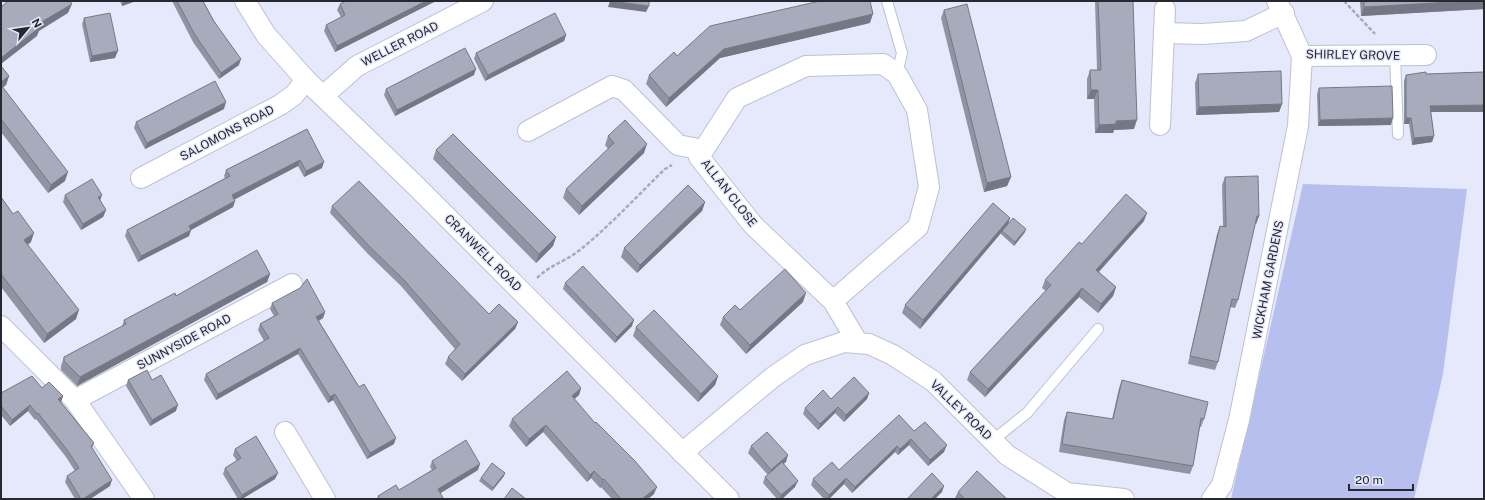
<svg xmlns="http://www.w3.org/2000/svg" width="1485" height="500" viewBox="0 0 1485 500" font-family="'Public Sans',sans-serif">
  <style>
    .green { fill: #b6bfee }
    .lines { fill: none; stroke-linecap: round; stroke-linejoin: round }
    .service-casing { stroke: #bdc1d2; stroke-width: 12 }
    .minor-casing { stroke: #bdc1d2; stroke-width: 22 }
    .path { stroke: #a7aab9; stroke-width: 2.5; stroke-dasharray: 4 2; stroke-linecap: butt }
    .service { stroke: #fff; stroke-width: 10 }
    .minor { stroke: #fff; stroke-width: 20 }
    .wall { fill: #9093a2 }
    .shaded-wall { fill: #757884 }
    .building { fill: #a7abbc; stroke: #757884 }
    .labels { text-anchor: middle; stroke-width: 3; stroke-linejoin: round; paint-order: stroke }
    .street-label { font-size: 12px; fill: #282930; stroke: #e5e9fb }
  </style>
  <rect width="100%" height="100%" fill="#e5e9fb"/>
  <!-- green -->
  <path class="green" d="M1303,184L1467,189L1443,374L1414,499H1231Z"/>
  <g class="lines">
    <!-- service casing -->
    <g class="service-casing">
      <g id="service">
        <path d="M887,1L902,53L897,74"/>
        <path d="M1395,55L1398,134"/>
        <path d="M992,441L1027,413L1098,329"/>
      </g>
    </g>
    <!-- minor casing -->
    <g class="minor-casing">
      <g id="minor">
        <path d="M245,1L266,35L306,80L415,185L729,499"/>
        <path d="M1165,33L1202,34L1246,31L1284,13"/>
        <path d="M1302,56L1426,55"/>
        <path d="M323,96L357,66L483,1"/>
        <path d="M1160,125L1165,9"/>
        <path d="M528,131L612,86L624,90L678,145L703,150"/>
        <path d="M141,178L280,105L294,95L306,80"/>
        <path d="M833,301L918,227L929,187L917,110L897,74L883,64L806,66L737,98L699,157L753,225L833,301L858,343"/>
        <path d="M1,326L75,400L144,499"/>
        <path d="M75,400L292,284"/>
        <path d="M285,432L325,499"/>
        <path d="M682,453L773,377L805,355L844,342L869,344L893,355L933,381L1007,455L1067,493L1124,499"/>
        <path d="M1212,499L1222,485L1239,420L1298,126L1302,56L1277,1"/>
      </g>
    </g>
    <!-- path -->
    <g class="path">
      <path d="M1344,1L1375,34"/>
      <path d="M537,278C549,266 563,262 576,253C608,228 636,197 665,169L672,165"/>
    </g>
    <!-- service -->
    <use href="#service" class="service"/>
    <!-- minor -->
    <use href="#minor" class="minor"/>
  </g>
  <!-- wall -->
  <g class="wall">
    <path d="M120,1H136L122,6Z"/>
    <path d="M172,1H203L239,65L219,79L193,42Z"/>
    <path d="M436,1L335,52L324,31L326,25L341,17L337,10L340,4Z"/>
    <path d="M1095,1H1133L1134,129L1114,130L1113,133H1095L1094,99H1087V79L1090,70H1097Z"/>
    <path d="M1360,1H1484V9L1361,16Z"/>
    <path d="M944,10L1011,177L1007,186L984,192L941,18Z"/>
    <path d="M84,18L115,58L90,62L82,24Z"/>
    <path d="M870,23L720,58L666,107L646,84L649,75L677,56Z"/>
    <path d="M566,35L564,41L485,81L474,59L476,53Z"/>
    <path d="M1,66L9,76L6,85L3,87L65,181L48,193L1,132Z"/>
    <path d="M1484,72V112H1431L1434,136L1432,142L1412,145L1409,124H1404V81L1406,75Z"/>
    <path d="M1198,74L1282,104L1279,112L1196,115L1195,83Z"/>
    <path d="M474,75L395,116L384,95L386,89Z"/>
    <path d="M1319,88L1391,125L1318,126L1317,94Z"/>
    <path d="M224,109L145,149L134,128L136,122Z"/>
    <path d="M307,129L322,168L304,177L298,166L234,199L235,201L233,207L191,230L189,236L138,262L125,236L127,230L225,178L224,176L226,170Z"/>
    <path d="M608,136L644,153L579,215L563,198L566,189L608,149L605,145Z"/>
    <path d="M436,150L556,237L553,246L536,263L433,159Z"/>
    <path d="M1225,177L1259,216L1256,224H1255L1238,300L1235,308L1230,307L1218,362L1215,370L1188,364L1217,234L1220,226H1223L1222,185Z"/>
    <path d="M65,195L100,201L106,210L103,217L81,230L63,202Z"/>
    <path d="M1,197L31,242L28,245L76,319L44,343L1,287Z"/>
    <path d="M705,202L702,211L637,273L621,257L624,248Z"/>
    <path d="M332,206L489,314L518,322L515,329L462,381L445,364L448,357L455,349L401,286L368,254L330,213Z"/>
    <path d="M1010,218L1008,224L1025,232L1014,246L1001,234V233L920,329L902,313L905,305Z"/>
    <path d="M1144,221L1099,272L1116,287L1113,296L1098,313L1079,297L985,397L967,380L970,372L1046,291L1042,288L1045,280Z"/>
    <path d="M270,274L267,282L77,386L61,370V366L64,357L122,327L124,320L176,296Z"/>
    <path d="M565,283L632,326L615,343L563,289Z"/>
    <path d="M803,302L746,354L720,325L723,317Z"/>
    <path d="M272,303L325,312L323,318L319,321L394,444L367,459L333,400L328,403L298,354L216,400L204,380L206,374L264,341L258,330L260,324L274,316L270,309Z"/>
    <path d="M636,327L718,376L715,385L698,402L633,336Z"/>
    <path d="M128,380H152L176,411L150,426L126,386Z"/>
    <path d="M1122,380L1204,419L1201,427H1200L1193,466L1190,474L1059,452L1064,420L1067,412L1112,419L1119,388Z"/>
    <path d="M42,388L63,396L61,402L94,443L92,448L110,486L90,499H75L65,482L67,476L75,471L66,457L36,419L35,420L28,411L10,426L1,415V393Z"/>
    <path d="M581,388L579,395L574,399L654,494L648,499H612L601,487L600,488L591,478L587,482L543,432L526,447L509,426L512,419Z"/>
    <path d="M869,393L867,399L844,422L835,413L818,430L803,414L805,408Z"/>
    <path d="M914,431L944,452L928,466L909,445L898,455L895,452L852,493L844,484L829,499H824L811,485L813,479L839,470Z"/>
    <path d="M751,446L786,462L783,464L795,487L782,499H777L763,483L765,477L768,475L748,453Z"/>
    <path d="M235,449L275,479L242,499H238L223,474L225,468L237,461L233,455Z"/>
    <path d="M432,461L478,470L440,493L443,498V499H377L378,496L399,490L432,470L430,467Z"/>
    <path d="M504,476L492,491L479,481L481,478Z"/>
    <path d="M958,492L1007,499H956L955,498Z"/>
  </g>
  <!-- shaded-wall -->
  <g class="shaded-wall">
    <path d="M123,1H136L122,6Z"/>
    <path d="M426,1H436L335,52L337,46Z"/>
    <path d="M610,1L649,6L646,12L608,7Z"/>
    <path d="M1470,1H1484V9L1361,16L1364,7Z"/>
    <path d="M72,4L68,13L39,31L37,36L1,64V58L38,24Z"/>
    <path d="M873,14L870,23L720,58L666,107L669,98L724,49Z"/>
    <path d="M566,35L564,41L485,81L488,75Z"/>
    <path d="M118,51L115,58L90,62L92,56Z"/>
    <path d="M241,59L239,65L219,79L221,73Z"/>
    <path d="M476,69L474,75L395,116L397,110Z"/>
    <path d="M9,76L6,85L1,89V82Z"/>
    <path d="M1091,90H1098L1094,99H1087Z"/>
    <path d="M226,102L224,109L145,149L147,143Z"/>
    <path d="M1282,104L1279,112L1196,115L1199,107Z"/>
    <path d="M1484,105V112H1428L1430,106Z"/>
    <path d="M1393,118L1391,125L1318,126L1320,120Z"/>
    <path d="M1406,118H1411L1409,124H1404Z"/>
    <path d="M1137,120L1134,129L1114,130L1113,133H1095L1099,125L1116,121Z"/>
    <path d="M1434,136L1432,142L1412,145L1414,138Z"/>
    <path d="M647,144L644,153L579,215L582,206Z"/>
    <path d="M300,160L298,166L230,202L232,195Z"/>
    <path d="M324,162L322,168L304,177L306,171Z"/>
    <path d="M68,172L65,181L48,193L51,185Z"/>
    <path d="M1011,177L1007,186L984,192L987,183Z"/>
    <path d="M102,195L100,201L98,197Z"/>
    <path d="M235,201L233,207L191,230L189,236L138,262L141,256L189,226Z"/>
    <path d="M705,202L702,211L637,273L640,265Z"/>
    <path d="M106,210L103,217L81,230L83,224Z"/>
    <path d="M1147,213L1144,221L1093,278L1096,270Z"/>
    <path d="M1257,216H1259L1256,224H1254Z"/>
    <path d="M1010,218L1007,227L1002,231L1001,233L920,329L923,320Z"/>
    <path d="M1026,229L1025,232L1014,246L1015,242Z"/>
    <path d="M34,233L31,242L21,249L24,240Z"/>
    <path d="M556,237L553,246L536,263L539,254Z"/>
    <path d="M270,274L267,282L77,386L80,377Z"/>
    <path d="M1116,287L1113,296L1098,313L1101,304Z"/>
    <path d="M1082,288L1079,297L985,397L988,389Z"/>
    <path d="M806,293L803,302L746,354L750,345Z"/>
    <path d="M79,310L76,319L44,343L47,334Z"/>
    <path d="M325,312L323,318L314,323L316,317Z"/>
    <path d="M634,320L632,326L615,343L617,337Z"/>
    <path d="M518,322L515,329L462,381L465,374Z"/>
    <path d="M300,348L298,354L216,400L218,394Z"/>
    <path d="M718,376L715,385L698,402L701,394Z"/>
    <path d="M581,388L579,395L569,404L572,396Z"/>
    <path d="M869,393L867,399L844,422L846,415Z"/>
    <path d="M335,394L333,400L328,403L330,397Z"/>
    <path d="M63,396L61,402L58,399Z"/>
    <path d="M30,405L28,411L10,426L12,420Z"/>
    <path d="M178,405L176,411L150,426L152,420Z"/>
    <path d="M838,407L835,413L818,430L820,424Z"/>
    <path d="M546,425L543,432L526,447L529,439Z"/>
    <path d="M396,438L394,444L367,459L370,453Z"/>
    <path d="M911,439L909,445L898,455L900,449Z"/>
    <path d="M947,445L944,452L928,466L930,460Z"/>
    <path d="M897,446L895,452L852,493L855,487Z"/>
    <path d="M788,455L786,462L769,476L771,470Z"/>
    <path d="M480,464L478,470L436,496L438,489Z"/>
    <path d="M594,471L591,478L587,482L590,475Z"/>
    <path d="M278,473L275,479L242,499H240L242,495Z"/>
    <path d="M505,473L504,476L492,491L493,488Z"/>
    <path d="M846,478L844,484L829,499H827L829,495Z"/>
    <path d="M604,479L601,487L600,488L603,480Z"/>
    <path d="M112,480L110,486L90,499H83Z"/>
    <path d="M798,481L795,487L782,499H780L781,495Z"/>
    <path d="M944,486L942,492L935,499H931Z"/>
    <path d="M657,487L654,494L648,499H642Z"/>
  </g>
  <!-- building -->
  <g class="building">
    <path d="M8,1H70L72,4L38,24L40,27L1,58V7Z"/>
    <path d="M177,1H203L213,20L241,59L221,73L195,35Z"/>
    <path d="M346,1H426L337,46L326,25L345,15L340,4Z"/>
    <path d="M610,1H649V6Z"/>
    <path d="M820,1H870L873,14L724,49L669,98L649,75L674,52L677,56L710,26Z"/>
    <path d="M1098,1H1133L1137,120L1116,121V124L1099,125L1098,90H1091L1090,70H1101Z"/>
    <path d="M1364,1H1470L1364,7Z"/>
    <path d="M967,4L1011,177L987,183L944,10Z"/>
    <path d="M110,13L118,51L92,56L84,18Z"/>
    <path d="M555,13L566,35L488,75L476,53Z"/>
    <path d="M465,48L476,69L397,110L386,89Z"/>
    <path d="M1,66L9,76L1,82Z"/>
    <path d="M1281,71L1282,104L1199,107L1198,74Z"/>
    <path d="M1426,72V74L1484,72V105L1430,106L1434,136L1414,138L1411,118H1406V75Z"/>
    <path d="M215,81L226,102L147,143L136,122Z"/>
    <path d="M1,85L68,172L51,185L1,119Z"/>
    <path d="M1392,86L1393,118L1320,120L1319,88Z"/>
    <path d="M625,120L647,144L582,206L566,189L614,143L608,136Z"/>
    <path d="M307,129L324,162L306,171L300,160L232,195L235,201L189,226L191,230L141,256L127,230L230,176L226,170Z"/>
    <path d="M453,134L556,237L539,254L436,150Z"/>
    <path d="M1258,176L1259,216H1257L1238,300L1232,299L1218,362L1190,356L1220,226L1226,227L1225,177Z"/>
    <path d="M92,179L102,195L98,197L106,210L83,224L65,195Z"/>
    <path d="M359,181L489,314L499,304L518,322L465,374L448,357L460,344L403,279L370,247L332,206Z"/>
    <path d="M688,185L705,202L640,265L624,248Z"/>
    <path d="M1126,194L1147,213L1096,270L1116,287L1101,304L1082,288L988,389L970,372L1051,285L1045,280L1079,242L1082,244Z"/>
    <path d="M1,197L13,214L18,211L34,233L24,240L79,310L47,334L1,274Z"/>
    <path d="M993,203L1010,218L923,320L905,305Z"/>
    <path d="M1013,218L1026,229L1015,242L1002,231Z"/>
    <path d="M257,250L270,274L80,377L64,361V357L126,324L124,320L175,293L176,296Z"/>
    <path d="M583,266L634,320L617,337L565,283Z"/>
    <path d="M785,269L806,293L750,345L723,317L735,305L740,310Z"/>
    <path d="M307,279L325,312L316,317L359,387L364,384L396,438L370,453L335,394L330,397L300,348L218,394L206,374L269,338L260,324L278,314L272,303L300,288Z"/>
    <path d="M654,310L718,376L701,394L636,327Z"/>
    <path d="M147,370L152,380L161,375L178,405L152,420L128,380Z"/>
    <path d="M567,371L581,388L572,396L595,423L596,422L635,461L657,487L642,499H621L604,479L603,480L594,471L590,475L546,425L529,439L512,419Z"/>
    <path d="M32,376L42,388L49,382L63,396L58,399L94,443L91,446L112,480L83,499H81L67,476L79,468L68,451L38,413L37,414L30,405L12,420L1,406V393Z"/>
    <path d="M854,377L869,393L846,415L838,407L820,424L805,408L823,390L831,399Z"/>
    <path d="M1122,380L1208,402L1204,419L1201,418L1193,466L1062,444L1067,412L1113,419Z"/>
    <path d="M899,415L914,431L925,422L947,445L930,460L911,439L900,449L897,446L855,487L846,478L829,495L813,479L832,462L839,470Z"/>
    <path d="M767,432L788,455L771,470L751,446Z"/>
    <path d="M256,436L278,473L242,495L225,468L241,458L235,449Z"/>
    <path d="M466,440L480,464L438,489L443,498L441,499H380L378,496L396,485L399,490L436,468L432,461Z"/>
    <path d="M782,462L798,481L781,495L765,477Z"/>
    <path d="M492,463L505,473L493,488L481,478Z"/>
    <path d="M977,471L1007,499H965L958,492Z"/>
    <path d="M932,473L944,486L931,499H910L908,498Z"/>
    <path d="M512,488L526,499H504Z"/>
  </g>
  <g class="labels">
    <!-- street labels -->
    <g class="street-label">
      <text transform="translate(400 44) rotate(-27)" y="4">WELLER ROAD</text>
      <text transform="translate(1353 55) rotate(1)" y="4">SHIRLEY GROVE</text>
      <text transform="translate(227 133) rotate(-28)" y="4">SALOMONS ROAD</text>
      <text transform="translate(729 193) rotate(52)" y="4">ALLAN CLOSE</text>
      <text transform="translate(483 253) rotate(45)" y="4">CRANWELL ROAD</text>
      <text transform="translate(1268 280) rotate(-79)" y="4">WICKHAM GARDENS</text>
      <text transform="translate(184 342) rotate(-28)" y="4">SUNNYSIDE ROAD</text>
      <text transform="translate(961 410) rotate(44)" y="4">VALLEY ROAD</text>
    </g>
  </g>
  <!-- border -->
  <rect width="1485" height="500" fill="none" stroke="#282930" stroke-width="4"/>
  <!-- north arrow -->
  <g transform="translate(28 28) rotate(61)" stroke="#e5e9fb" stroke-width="3" paint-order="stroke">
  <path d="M0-3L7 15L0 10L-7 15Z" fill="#282930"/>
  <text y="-6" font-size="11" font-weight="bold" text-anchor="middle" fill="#282930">N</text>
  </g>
  <!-- scale -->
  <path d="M1349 484v6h64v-6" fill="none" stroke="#282930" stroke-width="2"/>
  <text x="1355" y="484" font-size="12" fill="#282930" stroke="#e5e9fb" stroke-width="3" paint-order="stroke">20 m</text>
</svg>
